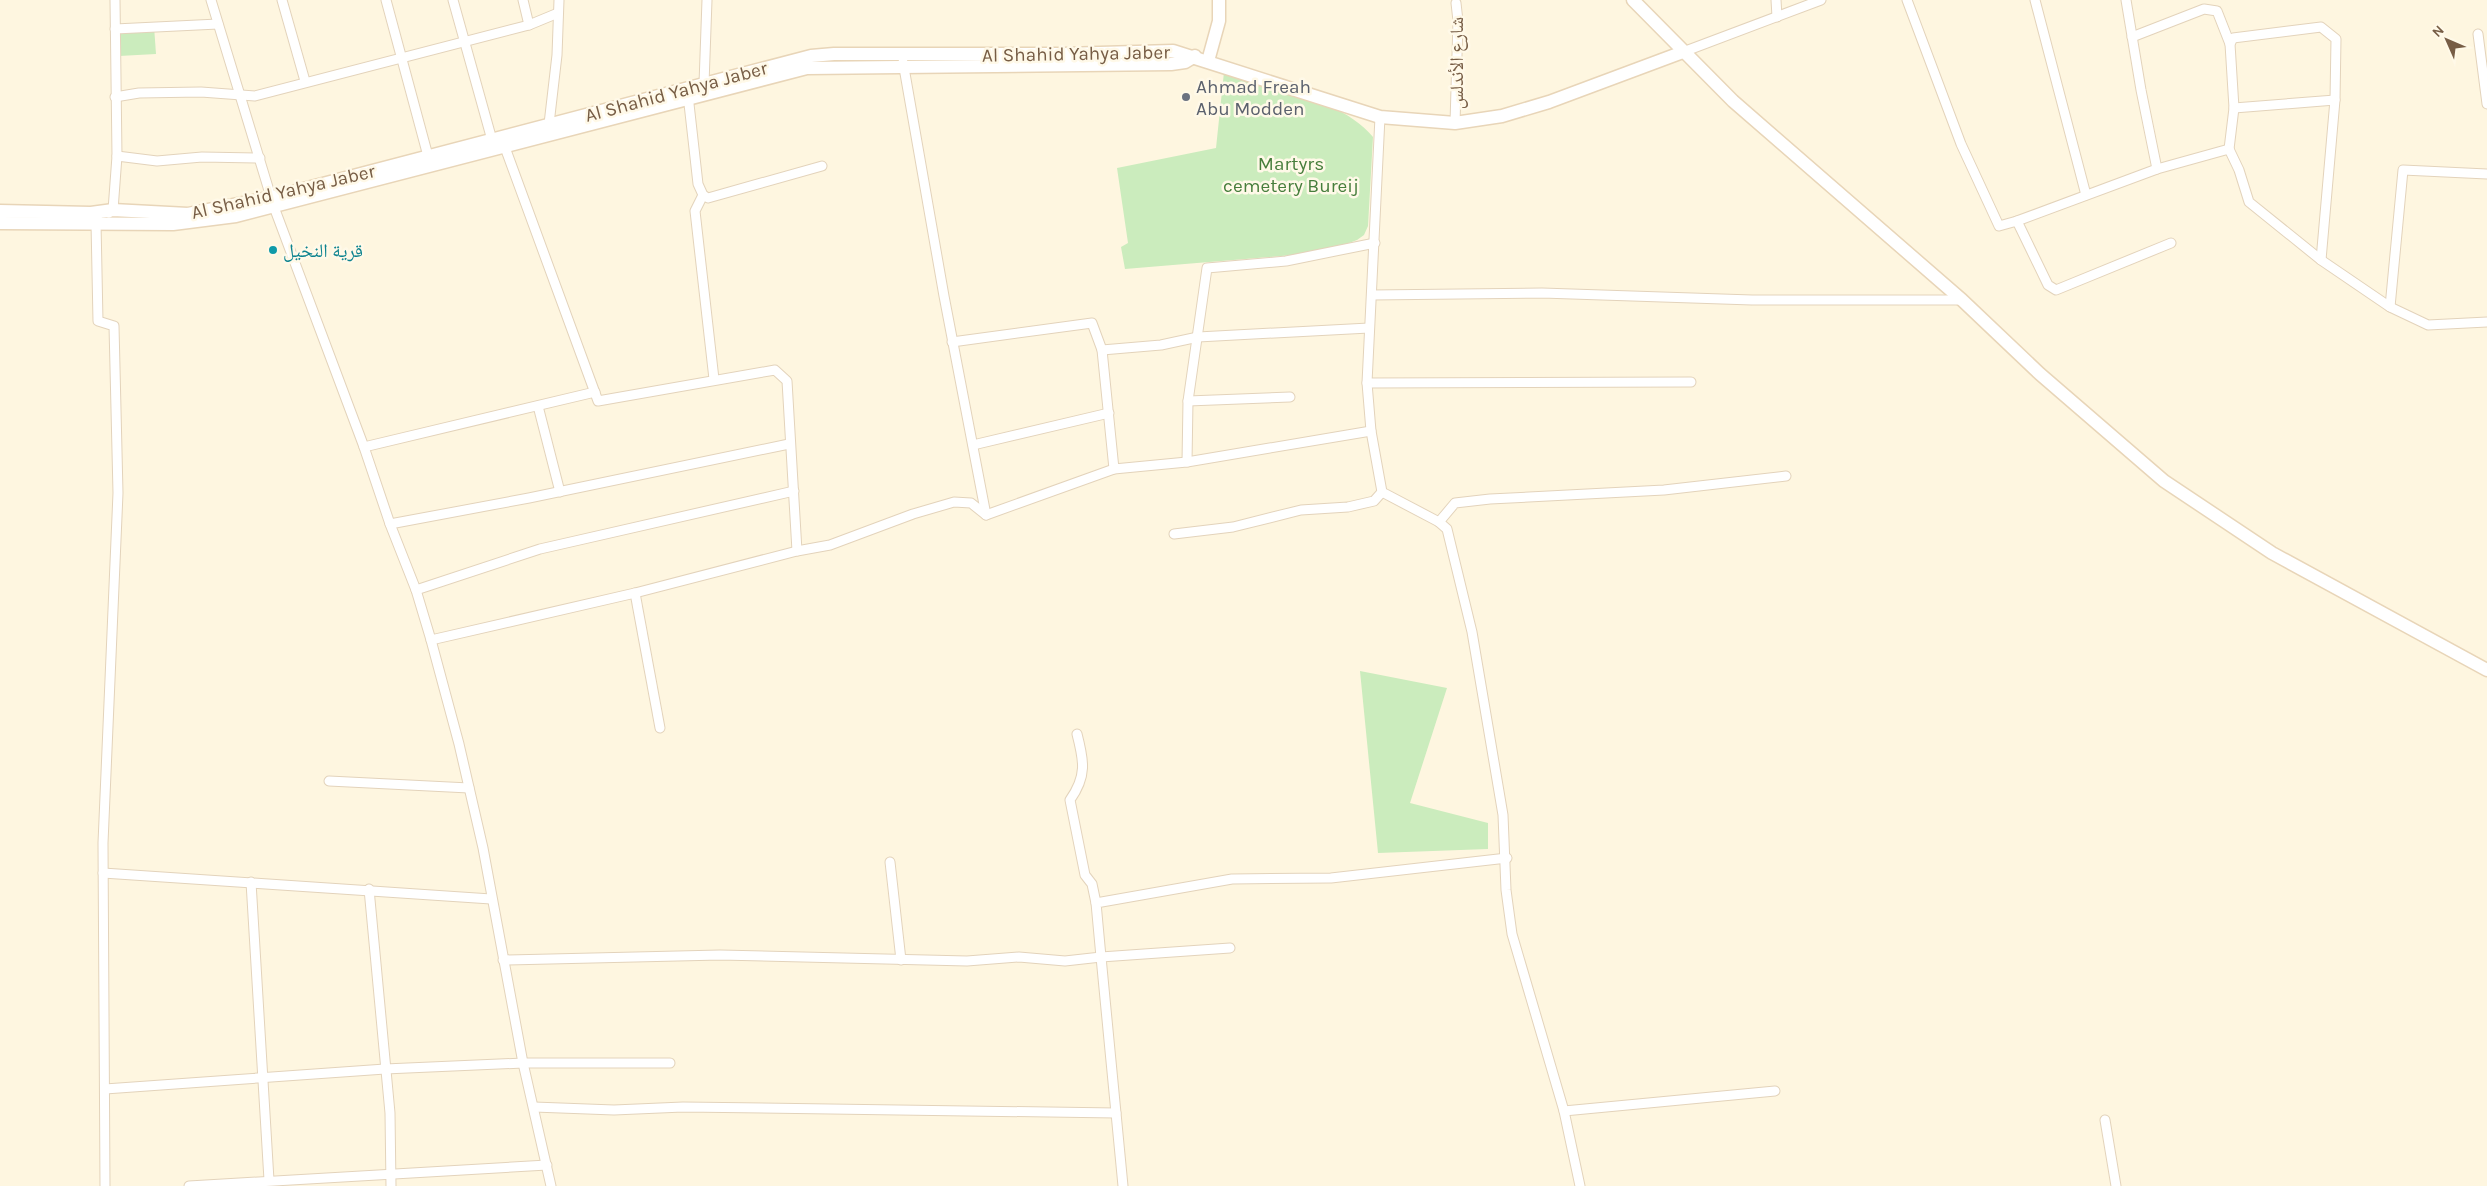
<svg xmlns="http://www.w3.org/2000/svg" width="2487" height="1186" viewBox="0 0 2487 1186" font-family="Karla,'Noto Naskh Arabic',sans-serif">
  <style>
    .green { fill: #cbecbd }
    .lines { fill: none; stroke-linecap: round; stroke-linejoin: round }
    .street-casing { stroke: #e3d3bb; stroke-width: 11 }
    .secondary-casing { stroke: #e8d5b8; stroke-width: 15 }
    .street { stroke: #fff; stroke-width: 9 }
    .secondary { stroke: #fff; stroke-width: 12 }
    .worship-dot { fill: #6b7280; stroke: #fff9e8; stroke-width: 2 }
    .culture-dot { fill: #0f9aa8; stroke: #fff9e8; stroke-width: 2 }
    .labels { text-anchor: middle; stroke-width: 5; stroke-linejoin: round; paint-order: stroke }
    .street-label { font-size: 19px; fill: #775d45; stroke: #fff9e8 }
    .worship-label { font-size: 19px; fill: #5b616d; stroke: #fff9e8; text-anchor: start }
    .park-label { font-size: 19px; fill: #477e3c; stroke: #fff9e8 }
    .culture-label { font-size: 19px; fill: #0d838f; stroke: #fff9e8; text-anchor: start }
  </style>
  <rect width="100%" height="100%" fill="#fef6e0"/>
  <!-- green -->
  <g class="green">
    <path d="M154,26L156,54L119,56V29Z"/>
    <path d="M1224,72C1269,86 1343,100 1373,137L1368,226L1364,235L1357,240L1336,248L1293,255L1125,269L1121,247L1128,243L1117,168L1216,148Z"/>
    <path d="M1360,671L1447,688L1410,803L1488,823V849L1378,853Z"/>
  </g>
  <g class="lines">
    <!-- street casing -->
    <g class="street-casing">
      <g id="street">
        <path d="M211,0L274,207L364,447L390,524L416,590L431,640L459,744L483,848L523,1063L551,1186"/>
        <path d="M282,0L305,81"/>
        <path d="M386,0L428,156"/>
        <path d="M453,0L492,140"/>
        <path d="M523,0L529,25"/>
        <path d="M1776,0L1777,17"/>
        <path d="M1907,0L1961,144L1999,226L2017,221L2048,285L2056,290L2171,243"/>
        <path d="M2035,0L2086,195"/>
        <path d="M2126,0L2141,90L2157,169"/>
        <path d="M115,29L218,24"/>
        <path d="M2478,34L2487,104"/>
        <path d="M2132,37L2204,9L2217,11L2230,44"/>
        <path d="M1683,52L1821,0"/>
        <path d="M903,62L944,296L986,515"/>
        <path d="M704,84L707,0"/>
        <path d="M688,95L698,184L703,195L708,198L822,166"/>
        <path d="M115,97L139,93L201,92L255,96L529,25L558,13"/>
        <path d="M2234,108L2335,100"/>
        <path d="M1380,117L1367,383L1371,431L1382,492L1439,522L1447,529L1472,632L1503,815L1506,890L1512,934L1564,1111L1580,1186"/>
        <path d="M1455,123L1458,21L1456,3"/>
        <path d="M549,124L557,55L559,0"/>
        <path d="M503,142L598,401L775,370L787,381L797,551"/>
        <path d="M2229,149L2234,108L2230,44L2233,38L2321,27L2336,39L2335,100L2321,260"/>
        <path d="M117,156L157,161L202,157L260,158"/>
        <path d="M703,195L695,211L714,379"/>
        <path d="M109,213L113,210L117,156L115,0"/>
        <path d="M99,221L96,223L98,321L114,326L118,493L103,843L105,1186"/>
        <path d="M2017,221L2157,169L2229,149L2239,170L2249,202L2321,260L2390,307L2428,325L2487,322"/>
        <path d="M1372,295L1542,293L1752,300H1962"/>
        <path d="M2390,307L2403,170L2487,174"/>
        <path d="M952,342L1092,323L1102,350L1114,469"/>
        <path d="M1102,350L1161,345L1198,337L1369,328"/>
        <path d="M1367,383L1691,382"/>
        <path d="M1188,401L1290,397"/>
        <path d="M538,406L560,492"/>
        <path d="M973,445L1109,413"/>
        <path d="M364,447L595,392"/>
        <path d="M1187,462L1188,401L1207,268L1286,261L1375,243"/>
        <path d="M1439,522L1455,503L1490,499L1664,490L1786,476"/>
        <path d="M390,524L529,498L789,444"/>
        <path d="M1174,534L1233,527L1301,510L1348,507L1374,501L1382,492"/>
        <path d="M416,590L540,549L794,491"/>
        <path d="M635,593L660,728"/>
        <path d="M431,640L635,593L797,551L830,545L913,514L954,502L971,503L986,515L1114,469L1187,462L1371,431"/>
        <path d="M1077,734C1084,761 1087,776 1070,800L1085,875L1092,884L1096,903"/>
        <path d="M329,781L469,788"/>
        <path d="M890,862L901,960"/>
        <path d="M103,873L491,899"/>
        <path d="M251,882L269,1180"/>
        <path d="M369,889L390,1113L391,1186"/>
        <path d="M503,960L720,955L967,961L1019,957L1065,961L1101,957L1096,903L1232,879L1331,878L1507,858"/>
        <path d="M105,1089L385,1069L523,1063H670"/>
        <path d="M534,1107L614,1110L683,1107L1116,1113"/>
        <path d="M1564,1111L1775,1091"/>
        <path d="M2105,1120L2116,1186"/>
        <path d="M189,1186L547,1165"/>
        <path d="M1123,1186L1101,957L1230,948"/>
      </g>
    </g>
    <!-- secondary casing -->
    <g class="secondary-casing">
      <g id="secondary">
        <path d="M1633,0L1733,101L1962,300L2040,374L2164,481L2272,553L2487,670"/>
        <path d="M1208,61L1219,21V0"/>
        <path d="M0,211L91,213L113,210L188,214L273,197L811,56L834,54H1063L1173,51L1380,117L1455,123L1502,116L1549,102L1683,52"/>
        <path d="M0,223L173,224L236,216L807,68L1171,64L1185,62L1195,56"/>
      </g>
    </g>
    <!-- street -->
    <use href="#street" class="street"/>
    <!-- secondary -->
    <use href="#secondary" class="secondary"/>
  </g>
  <!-- markers -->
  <circle class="worship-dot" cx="1186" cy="97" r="5"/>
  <circle class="culture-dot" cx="273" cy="250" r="5"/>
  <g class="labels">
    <!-- street labels -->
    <g class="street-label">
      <text transform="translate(1076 53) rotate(-1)" y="7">Al Shahid Yahya Jaber</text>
      <text transform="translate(1456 63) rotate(-90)" y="7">شارع الأندلس</text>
      <text transform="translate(676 91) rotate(-15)" y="7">Al Shahid Yahya Jaber</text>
      <text transform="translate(283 191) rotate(-13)" y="7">Al Shahid Yahya Jaber</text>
    </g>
    <!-- worship labels -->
    <g class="worship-label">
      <text x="1196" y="93">Ahmad Freah<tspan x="1196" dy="22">Abu Modden</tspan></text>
    </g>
    <!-- park labels -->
    <g class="park-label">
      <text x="1291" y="170">Martyrs<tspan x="1291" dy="22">cemetery Bureij</tspan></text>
    </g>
    <!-- culture labels -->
    <g class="culture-label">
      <text x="283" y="257">قرية النخيل</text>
    </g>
  </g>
  <!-- north arrow -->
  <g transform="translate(2447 40) rotate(315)" stroke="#fff9e8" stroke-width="4" paint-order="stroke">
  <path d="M0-4L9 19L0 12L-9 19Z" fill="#775d45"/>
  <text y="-8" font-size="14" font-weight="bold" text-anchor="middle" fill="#775d45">N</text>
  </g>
</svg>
